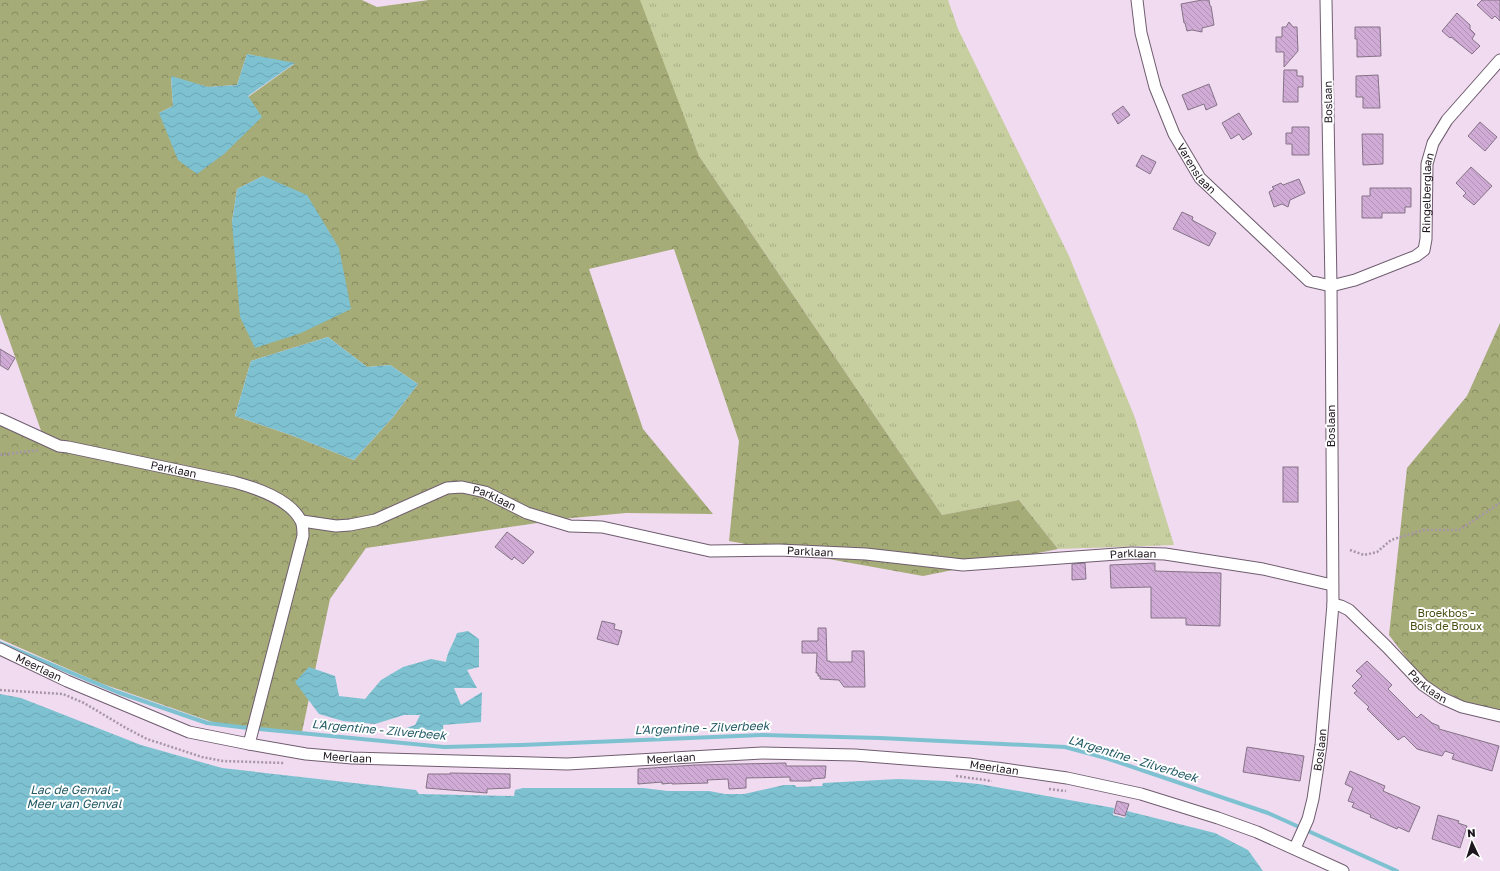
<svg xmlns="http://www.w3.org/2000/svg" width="1500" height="871" viewBox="0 0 1500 871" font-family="'Golos Text',sans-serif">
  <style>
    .grass { fill: url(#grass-tufts) }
    .forest { fill: url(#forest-crowns); fill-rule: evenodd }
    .water { fill: url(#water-waves) }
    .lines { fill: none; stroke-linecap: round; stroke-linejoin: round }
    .stream { stroke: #7ec2d2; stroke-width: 4 }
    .building { fill: url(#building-back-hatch); stroke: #857387 }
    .minor-casing { stroke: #6f5d6f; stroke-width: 13 }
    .path { stroke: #a696a6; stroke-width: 2.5; stroke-dasharray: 2 2; stroke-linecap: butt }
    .minor { stroke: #fff; stroke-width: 11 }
    .labels { text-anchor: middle; stroke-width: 4; stroke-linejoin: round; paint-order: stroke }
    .street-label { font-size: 11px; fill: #1f171f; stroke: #fff }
    .park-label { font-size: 11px; fill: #494e11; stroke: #fff }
    .water-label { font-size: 12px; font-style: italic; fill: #245c68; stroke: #fff }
  </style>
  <defs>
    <pattern id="grass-tufts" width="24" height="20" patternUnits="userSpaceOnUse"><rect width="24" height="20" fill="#c7ce9f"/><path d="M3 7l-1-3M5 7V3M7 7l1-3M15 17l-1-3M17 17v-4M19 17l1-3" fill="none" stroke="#aab088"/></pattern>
    <pattern id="forest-crowns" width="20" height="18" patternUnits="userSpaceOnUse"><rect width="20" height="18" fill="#a5ac78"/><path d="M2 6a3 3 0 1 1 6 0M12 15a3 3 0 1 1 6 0" fill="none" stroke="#868b62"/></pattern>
    <pattern id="water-waves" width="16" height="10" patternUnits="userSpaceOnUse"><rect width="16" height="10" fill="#7ec2d2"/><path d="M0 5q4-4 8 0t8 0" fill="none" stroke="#6ca6b4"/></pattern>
    <pattern id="building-back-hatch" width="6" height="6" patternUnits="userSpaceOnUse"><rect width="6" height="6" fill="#d0abd5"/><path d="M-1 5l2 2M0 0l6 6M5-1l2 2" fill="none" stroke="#b292b6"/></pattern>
  </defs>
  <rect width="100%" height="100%" fill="#f0dbf0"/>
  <!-- grass -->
  <path class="grass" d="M637,0H948L958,29L1069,256L1135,418L1174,545L1058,549L1019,500L942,515L699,156Z"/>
  <!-- forest -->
  <g class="forest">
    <path d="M0,0H362L377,7L429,0H640L699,156L942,515L1019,500L1058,549L923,576L729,541L739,441L674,249L589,269L643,429L713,514L626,513L572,518L366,548L330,599L302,732L221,725L100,683L0,639V425L45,442L0,314ZM247,54L294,64L248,97L159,113L173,106L171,77L208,87L237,85ZM263,176L232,222L237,189ZM328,337L367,367L390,365L418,384L393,417L354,460L291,435L235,416L251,361Z"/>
    <path d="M1500,323V721L1423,680L1389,635L1407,468L1467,396Z"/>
  </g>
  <!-- water -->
  <g class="water">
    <path d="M247,54L295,63L248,96L262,117L224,154L197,174L178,160L159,113L173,106L171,76L208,87L237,85Z"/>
    <path d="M263,176L307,195L339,248L351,309L301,333L255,348L240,317L232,222L237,189Z"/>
    <path d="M328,337L367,367L390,365L418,384L393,417L354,460L291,435L235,416L251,361Z"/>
    <path d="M468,631L479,639V667L467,670L477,688H454L461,705L482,692L481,722L443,725L444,736L436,735L424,728L417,737L396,736L401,730L415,725L420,715H404L375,724L343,721L319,714L295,682L309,667L335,676L339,696L365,699L381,680L403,667L431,659L446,662C447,652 454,643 457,633Z"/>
    <path d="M0,694L21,698L141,745L222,768L416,790L419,794L514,796L515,790L523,788H643L668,791H709L725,794H744L784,785H795L796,787L822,786L823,783L898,779L946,781L979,784L1114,808L1113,815L1125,818L1127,811L1215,833L1248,850L1263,871H0Z"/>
  </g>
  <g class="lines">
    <!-- stream -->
    <path class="stream" d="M0,643L117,692L207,723L248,728L444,747L522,745L762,735L880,738L1065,747L1106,758L1268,813L1397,871"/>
  </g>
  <!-- building -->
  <g class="building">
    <path d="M1202,0H1209L1210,6H1211L1214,25L1202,28V32L1192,30L1187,31L1185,23H1184L1181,4Z"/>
    <path d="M1482,0H1500V21L1495,16L1492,19L1477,5Z"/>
    <path d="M1457,13L1470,25V29L1475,34L1472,39L1480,46L1472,54L1451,37L1450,38L1442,31Z"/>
    <path d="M1289,22L1293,27H1297L1298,51L1284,67V52H1276V37H1282V27H1286Z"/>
    <path d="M1355,27H1380L1381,56L1357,57V39H1355Z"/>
    <path d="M1284,70H1297V76H1303V87H1298V102H1283Z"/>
    <path d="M1378,75L1380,108H1363V97H1356V76Z"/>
    <path d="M1209,84L1217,105L1206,110L1204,104L1188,110L1182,95Z"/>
    <path d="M1123,106L1130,115L1118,124L1112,114Z"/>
    <path d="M1239,113L1252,134L1243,140L1239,134L1231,139L1222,123Z"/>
    <path d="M1480,122L1497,137L1485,151L1468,136Z"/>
    <path d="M1292,127H1309V155H1292V144H1286V133H1292Z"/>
    <path d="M1362,134H1383V164L1363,165Z"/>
    <path d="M1142,155L1156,162L1150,174L1136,166Z"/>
    <path d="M1471,167L1492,186L1474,205L1463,196L1466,193L1456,183Z"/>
    <path d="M1299,179L1305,193L1290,200L1288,207L1282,204L1274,207L1269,192L1274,189L1272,187L1281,183L1283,185Z"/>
    <path d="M1370,188H1411V207H1405V213H1382V218H1362V196H1370Z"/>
    <path d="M1182,212L1193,217L1192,220L1216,233L1209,246L1173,229Z"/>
    <path d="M0,349L15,358L8,370L0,365Z"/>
    <rect x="1283" y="467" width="15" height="35"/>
    <path d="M507,532L534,552L523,564L514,557L512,560L495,547Z"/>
    <path d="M1085,563L1086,579L1072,580V564Z"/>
    <path d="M1155,563V571L1221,573L1220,626L1186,625V618H1151V587L1111,588L1110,565Z"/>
    <path d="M602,621L615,624L614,629L622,631L618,645L597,639Z"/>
    <path d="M818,628H826L827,661H830V662H852V651H864L865,687H844L839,680L820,679V676H818V673H816L817,653H802V641H818Z"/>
    <path d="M1367,661L1392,685L1388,689L1417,718L1421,714L1432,723L1439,726V729L1499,746L1492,771L1452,759L1454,754L1445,751L1442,756L1417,749L1404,736L1398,740L1367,709L1369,707L1354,693L1357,691L1352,686L1362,676L1356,671Z"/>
    <path d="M1247,747L1304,756L1300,781L1243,772Z"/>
    <path d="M786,763V766H826L825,778L811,779V781H790V777L746,778V788L729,789L728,779L707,780L708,783L672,784V783L662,784V782L638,784V769L695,765Z"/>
    <path d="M1350,771L1385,786L1383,791L1420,807L1409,832L1398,827L1397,829L1370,817L1371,815L1352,807L1354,803L1348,801L1353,788L1345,784Z"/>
    <path d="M450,773L510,774V788L487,789V793L426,788L428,774H450Z"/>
    <path d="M1117,801L1129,804L1125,816L1114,813Z"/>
    <path d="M1438,815L1459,821L1458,823L1467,826L1460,848L1432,839Z"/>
  </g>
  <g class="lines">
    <!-- minor casing -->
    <g class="minor-casing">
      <g id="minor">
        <path id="s1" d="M1137,0L1141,33L1155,87L1174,134L1200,178L1309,281L1331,286L1355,280L1416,256L1424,250L1426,239L1427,164L1433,143L1447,120L1500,60"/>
        <path id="s2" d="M0,419L59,446L68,447L234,482C256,488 290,499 301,521C303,525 303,532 303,536L249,744"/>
        <path id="s3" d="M302,521L336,526L350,525L375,520L447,488L462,487L485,492L527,513L570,526L602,527L710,551L779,550L866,554L963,565L1131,553L1165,554L1263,569L1332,585"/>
        <path id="s4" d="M1333,604L1341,606L1349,610L1387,647L1423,685L1442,698L1462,707L1500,716"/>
        <path id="s5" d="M0,649L67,681L189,732L249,744L306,754L352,758L567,764L762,753L855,755L969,764L1067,778L1141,794L1218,818L1257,832L1343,871"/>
        <path id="s6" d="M1295,848L1308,819L1313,799L1321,745L1333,604L1331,286L1326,0"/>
      </g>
    </g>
    <!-- path -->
    <g class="path">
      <path d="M0,455L39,450"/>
      <path d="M1350,550L1364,555L1377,552L1391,540L1423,530H1459L1500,503"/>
      <path d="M0,690L63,694L84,703L126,728L147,739L202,757L223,761L284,763"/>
      <path d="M956,776L992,781"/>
      <path d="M1049,789L1066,791"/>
    </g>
    <!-- minor -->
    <use href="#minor" class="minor"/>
  </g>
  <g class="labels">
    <!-- street labels -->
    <g class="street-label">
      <text transform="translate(1328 102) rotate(-91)" y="4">Boslaan</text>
      <text dy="4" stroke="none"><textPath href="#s1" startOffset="181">Varenslaan</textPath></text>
      <text dy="4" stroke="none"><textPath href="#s1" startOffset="521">Ringelberglaan</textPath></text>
      <text transform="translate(1331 426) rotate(-90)" y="4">Boslaan</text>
      <text dy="4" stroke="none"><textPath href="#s2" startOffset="182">Parklaan</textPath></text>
      <text dy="4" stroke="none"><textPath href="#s3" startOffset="202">Parklaan</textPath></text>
      <text dy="4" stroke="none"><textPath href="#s3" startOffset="526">Parklaan</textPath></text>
      <text dy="4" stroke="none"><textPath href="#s3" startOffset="850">Parklaan</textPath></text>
      <text dy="4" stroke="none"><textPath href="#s5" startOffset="43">Meerlaan</textPath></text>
      <text dy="4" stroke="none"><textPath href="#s4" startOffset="127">Parklaan</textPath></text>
      <text dy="4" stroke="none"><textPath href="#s6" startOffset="102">Boslaan</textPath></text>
      <text dy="4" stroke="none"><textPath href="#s5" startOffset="367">Meerlaan</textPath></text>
      <text dy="4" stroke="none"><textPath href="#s5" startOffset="691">Meerlaan</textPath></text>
      <text dy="4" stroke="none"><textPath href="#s5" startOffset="1015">Meerlaan</textPath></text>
    </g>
    <!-- park labels -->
    <g class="park-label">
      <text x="1446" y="617">Broekbos -<tspan x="1446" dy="13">Bois de Broux</tspan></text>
    </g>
    <!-- water labels -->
    <g class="water-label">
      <text transform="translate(702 728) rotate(-2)" y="4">L'Argentine - Zilverbeek</text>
      <text transform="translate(379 730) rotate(5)" y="4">L'Argentine - Zilverbeek</text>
      <text transform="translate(1133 759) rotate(17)" y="4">L'Argentine - Zilverbeek</text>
      <text x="74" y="794">Lac de Genval -<tspan x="74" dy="14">Meer van Genval</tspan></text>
    </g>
  </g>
  <!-- north arrow -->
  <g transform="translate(1472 843) rotate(356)" stroke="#ffffff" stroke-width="3" paint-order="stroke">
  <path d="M0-3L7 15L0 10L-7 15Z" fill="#1f171f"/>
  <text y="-6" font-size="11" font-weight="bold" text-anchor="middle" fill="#1f171f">N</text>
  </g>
</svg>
